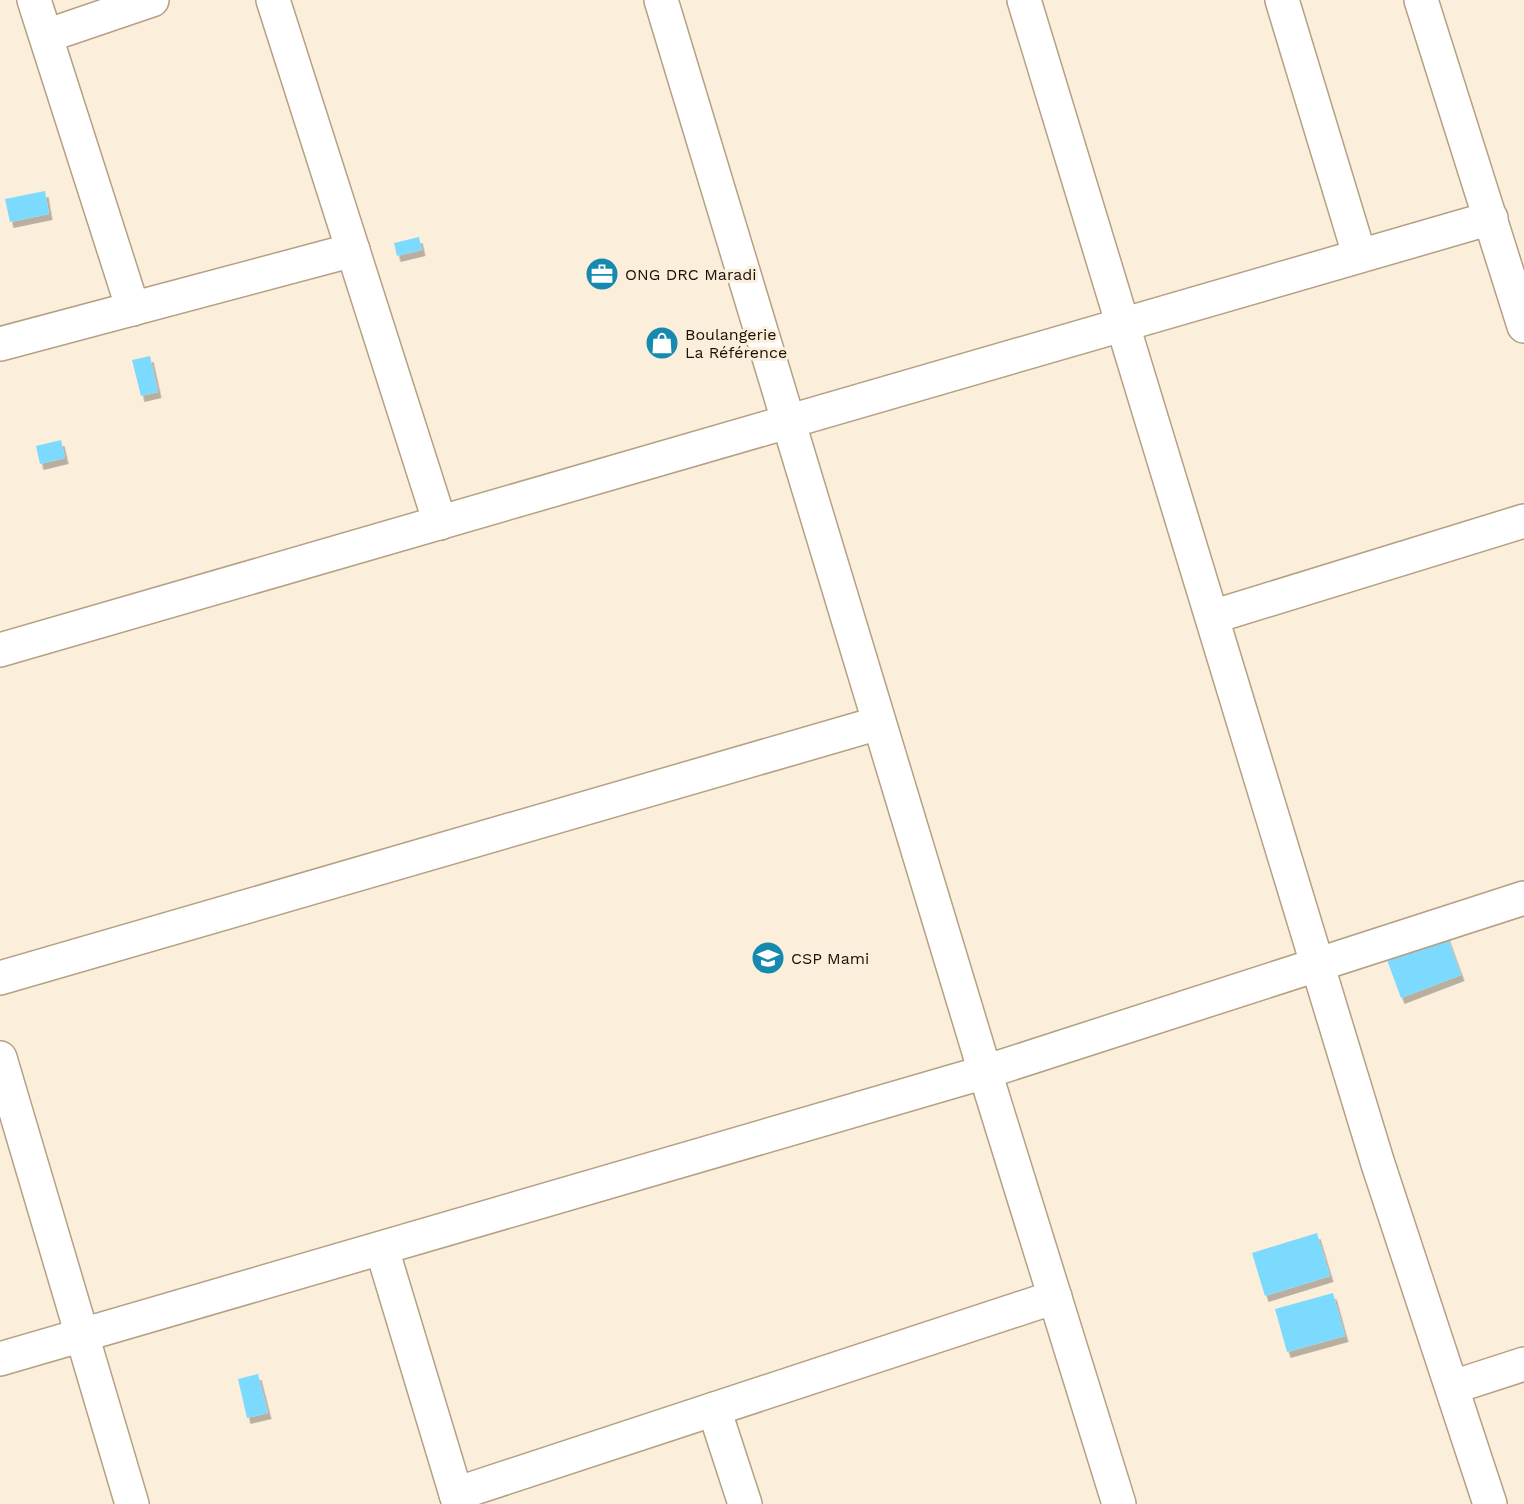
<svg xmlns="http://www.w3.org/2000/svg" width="1524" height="1504" viewBox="0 0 1524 1504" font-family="'Work Sans',sans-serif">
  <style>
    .building { fill: #7ddaff; filter: url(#shadow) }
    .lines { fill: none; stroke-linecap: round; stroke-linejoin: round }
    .minor-casing { stroke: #b5a083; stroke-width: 36 }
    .tertiary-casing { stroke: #b5a083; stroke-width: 36 }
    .minor { stroke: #fff; stroke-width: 33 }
    .tertiary { stroke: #fff; stroke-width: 33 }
    .labels { text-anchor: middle; stroke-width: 6; stroke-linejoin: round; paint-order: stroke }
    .poi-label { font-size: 16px; fill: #1a1207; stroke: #fbeedb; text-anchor: start }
  </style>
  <defs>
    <filter id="shadow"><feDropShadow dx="3.5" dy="6" stdDeviation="0" flood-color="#0004"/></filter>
  </defs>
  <rect width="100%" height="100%" fill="#fbeedb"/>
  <!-- building -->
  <g class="building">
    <path d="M45,191L49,214L10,222L5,199Z"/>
    <path d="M419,237L422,250L397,256L394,243Z"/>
    <path d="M150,356L158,392L141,396L132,360Z"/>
    <path d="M61,440L65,458L40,464L36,446Z"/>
    <path d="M1444,928L1461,975L1401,998L1383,949Z"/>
    <path d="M1317,1233L1330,1276L1265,1296L1252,1253Z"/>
    <path d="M1333,1293L1345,1336L1287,1352L1275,1309Z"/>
    <path d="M258,1374L268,1413L247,1418L238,1379Z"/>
  </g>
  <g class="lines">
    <!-- minor casing -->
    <g class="minor-casing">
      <g id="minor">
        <path d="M34,0L133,309"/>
        <path d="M273,0L440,523"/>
        <path d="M1024,0L1378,1164L1490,1504"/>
        <path d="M1282,0L1359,254"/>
        <path d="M1421,0L1524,326"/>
        <path d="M46,36L152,0"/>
        <path d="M0,344L353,250"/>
        <path d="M1212,617L1524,521"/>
        <path d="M0,650L1491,218"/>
        <path d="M0,978L879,723"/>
        <path d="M0,1058L132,1504"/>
        <path d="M382,1249L459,1504"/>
        <path d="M0,1359L985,1072L1524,898"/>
        <path d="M1453,1387L1524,1364"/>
        <path d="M714,1409L745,1504"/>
        <path d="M456,1494L1055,1297"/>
      </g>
    </g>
    <!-- tertiary casing -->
    <g class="tertiary-casing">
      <path id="tertiary" d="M661,0L985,1072L1119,1504"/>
    </g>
    <!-- minor -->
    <use href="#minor" class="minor"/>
    <!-- tertiary -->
    <use href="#tertiary" class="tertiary"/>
  </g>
  <!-- icons -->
  <defs>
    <g id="office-disc" transform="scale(1.725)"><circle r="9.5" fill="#168aae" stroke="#fbeedb"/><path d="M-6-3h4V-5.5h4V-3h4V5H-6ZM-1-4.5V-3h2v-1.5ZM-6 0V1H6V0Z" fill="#fff"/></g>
    <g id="shop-disc" transform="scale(1.725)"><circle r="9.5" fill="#168aae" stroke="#fbeedb"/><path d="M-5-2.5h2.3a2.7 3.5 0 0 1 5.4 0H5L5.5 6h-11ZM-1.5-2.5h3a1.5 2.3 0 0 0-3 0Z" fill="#fff"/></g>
    <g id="school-disc" transform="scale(1.725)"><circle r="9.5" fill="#168aae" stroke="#fbeedb"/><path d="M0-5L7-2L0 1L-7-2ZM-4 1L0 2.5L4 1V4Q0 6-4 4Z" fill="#fff"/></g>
  </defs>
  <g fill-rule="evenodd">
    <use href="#office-disc" x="602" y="274"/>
    <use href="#shop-disc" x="662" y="343"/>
    <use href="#school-disc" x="768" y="958"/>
  </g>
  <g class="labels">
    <!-- poi labels -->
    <g class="poi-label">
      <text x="625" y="280">ONG DRC Maradi</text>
      <text x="685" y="340">Boulangerie<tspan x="685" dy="18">La Référence</tspan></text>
      <text x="791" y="964">CSP Mami</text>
    </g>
  </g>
</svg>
